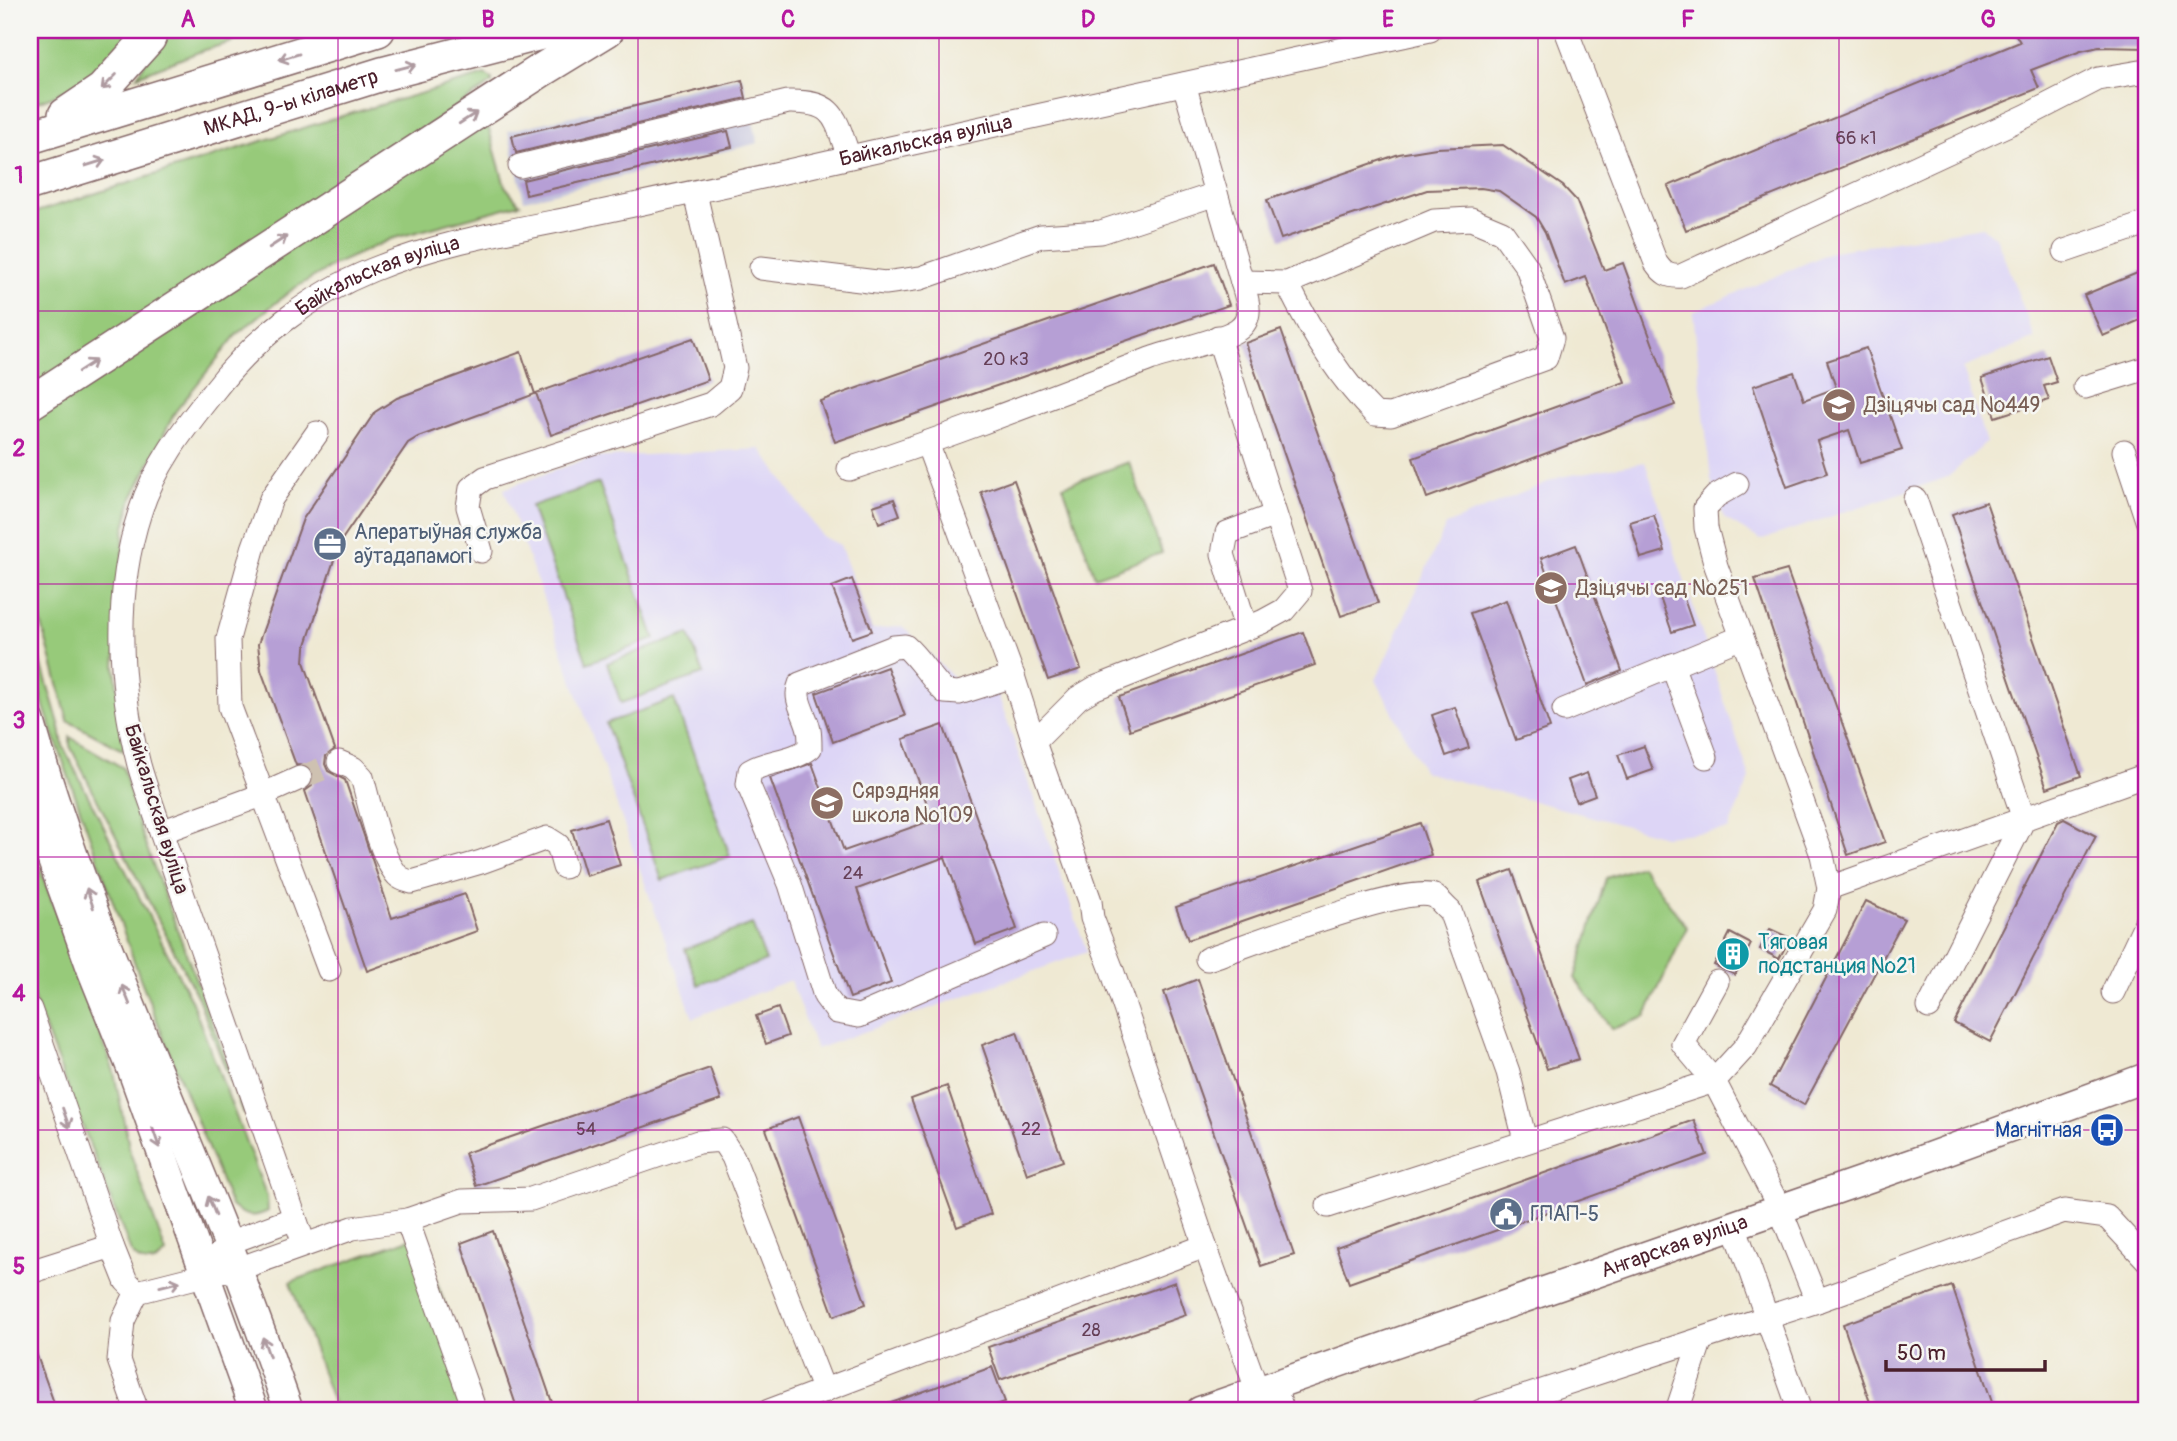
<svg xmlns="http://www.w3.org/2000/svg" width="2177" height="1441" viewBox="0 0 2177 1441" font-family="Pangolin,sans-serif">
  <style>
    .built { fill: #ddd5f6 }
    .industrial { fill: #c2c1dc }
    .green { fill: #97ca7a; stroke: #707452; stroke-width: 2 }
    .building { fill: #b69fd5 }
    .lines { fill: none; stroke-linecap: round; stroke-linejoin: round }
    .minor-tunnel { stroke: #cec1b1; stroke-width: 23; stroke-dasharray: 23 11; stroke-linecap: butt }
    .minor-casing { stroke: #846666; stroke-width: 25 }
    .major-casing { stroke: #846666; stroke-width: 31 }
    .highway-casing { stroke: #846666; stroke-width: 36 }
    .minor { stroke: #fff; stroke-width: 23 }
    .major { stroke: #fff; stroke-width: 28 }
    .highway { stroke: #fff; stroke-width: 33 }
    .oneway { stroke: #ae9aa0 }
    .grid { fill: none; stroke: #b5179e; stroke-width: 2; stroke-opacity: 0.55 }
    .labels { text-anchor: middle; stroke-width: 5; stroke-linejoin: round; paint-order: stroke }
    .number-label { font-size: 18px; fill: #653f56 }
    .street-label { font-size: 21px; fill: #4a1f2b; stroke: #f6f6f2 }
    .education-label { font-size: 21px; fill: #785e54; stroke: #f6f6f2; text-anchor: start }
    .service-label { font-size: 21px; fill: #4e5e75; stroke: #f6f6f2; text-anchor: start }
    .culture-label { font-size: 21px; fill: #0d838f; stroke: #f6f6f2; text-anchor: start }
    .transit-label { font-size: 21px; fill: #164399; stroke: #f6f6f2; text-anchor: end }
    .neatline { fill: none; stroke: #b5179e; stroke-width: 2.5 }
    .grid-label { font-size: 23px; text-anchor: middle; font-weight: bold; fill: #b5179e }
  </style>
  <rect width="100%" height="100%" fill="#f6f6f2"/>
  <filter id="ink" filterUnits="userSpaceOnUse"><feTurbulence type="fractalNoise" baseFrequency=".0143" numOctaves="2"/><feDisplacementMap in="SourceGraphic" scale="14" xChannelSelector="R" yChannelSelector="G"/><feConvolveMatrix kernelMatrix="1 2 1 2 8 2 1 2 1" color-interpolation-filters="sRGB"/></filter>
  <filter id="wash" filterUnits="userSpaceOnUse"><feTurbulence type="fractalNoise" baseFrequency=".00686" numOctaves="4" result="noise"/><feDisplacementMap in="SourceGraphic" scale="28" xChannelSelector="R" yChannelSelector="G"/><feGaussianBlur stdDeviation="1.57" result="paint"/><feColorMatrix in="noise" values="0 0 0 0 0 0 0 0 0 0 0 0 0 0 0 0 0 1.4 0 .05"/><feComposite in="paint" operator="in"/></filter>
  <g filter="url(#wash)">
    <rect width="100%" height="100%" fill="#efe9d3"/>
    <!-- built -->
    <g class="built">
      <path d="M1983,227L1997,239L2035,338L1963,368L1986,443L1948,477L1761,540L1724,518L1711,480L1693,312L1834,251Z"/>
      <path d="M761,449L822,536L840,545L872,630L902,626L956,680L990,671L1087,952L816,1049L790,980L693,1018L504,489L589,458Z"/>
      <path d="M1645,462L1750,778L1728,830L1664,836L1424,772L1376,680L1446,525L1560,477Z"/>
    </g>
    <!-- industrial -->
    <path class="industrial" d="M742,76L758,143L524,200L508,131Z"/>
    <!-- green -->
    <g class="green">
      <path d="M30,30H133C127,39 120,48 113,57C92,79 58,96 30,104Z"/>
      <path d="M165,30H275L204,50L137,76Z"/>
      <path d="M485,75L492,79V83L30,393V214L335,118Z"/>
      <path d="M485,115L505,186L520,204L391,239L338,263L293,289L237,334L175,412L132,498L124,532L115,666L124,751L68,721L30,581V414Z"/>
      <path d="M1129,462L1162,553L1095,577L1063,486Z"/>
      <path d="M599,483L655,639L587,663L531,506Z"/>
      <path d="M30,625L60,727L63,746L192,1002L267,1197L268,1211C253,1219 243,1216 231,1206L140,978L45,710L30,658Z"/>
      <path d="M689,634L703,674L621,703L607,663Z"/>
      <path d="M674,699L730,856L662,880L606,723Z"/>
      <path d="M70,737L123,768L141,832L246,1114L242,1111L198,998L70,746Z"/>
      <path d="M30,841L114,1072L130,1152L166,1253C155,1266 142,1267 131,1252L30,989Z"/>
      <path d="M1641,866L1687,927L1645,1017L1612,1029L1575,978L1606,878Z"/>
      <path d="M752,924L766,961L698,985L685,949Z"/>
      <path d="M420,1235L483,1411H336L290,1282Z"/>
    </g>
    <g id="blocks">
      <!-- building -->
      <g class="building">
        <path d="M2013,30H2147V48L2099,47L2081,51L2031,70L2039,88L1686,230L1668,186L2020,42Z"/>
        <path d="M742,80L746,98L516,153L512,136Z"/>
        <path d="M728,131L732,147L526,195L523,180Z"/>
        <path d="M1503,145L1563,186L1576,200L1604,270L1623,263L1675,405L1427,498L1413,458L1625,382L1586,277L1565,285L1545,232L1536,217L1499,191L1481,188L1427,190L1281,239L1267,200L1399,154L1436,148Z"/>
        <path d="M1214,263L1229,305L835,442L820,401Z"/>
        <path d="M2147,269V317L2103,336L2084,295Z"/>
        <path d="M1281,330L1378,603L1341,616L1245,343Z"/>
        <path d="M693,338L708,380L551,435L536,393Z"/>
        <path d="M1866,348L1902,450L1860,463L1849,430L1817,441L1827,473L1787,487L1753,386L1794,372L1804,400L1836,388L1827,361Z"/>
        <path d="M521,352L535,394L418,437L408,443L343,538L336,554L305,648L304,662L335,749L326,756L325,764L328,771L345,780L392,918L465,894L477,931L367,971L305,791L312,786L313,773L308,766L296,765L261,670L258,644L303,519L375,412L397,398Z"/>
        <path d="M2048,356L2057,382L2044,386L2049,400L1995,417L1982,378Z"/>
        <path d="M1014,480L1081,669L1048,680L981,492Z"/>
        <path d="M894,499L900,515L879,523L873,506Z"/>
        <path d="M1986,502L2081,776L2047,788L1952,514Z"/>
        <path d="M1654,515L1665,551L1641,558L1630,522Z"/>
        <path d="M1576,545L1622,671L1587,685L1541,558Z"/>
        <path d="M1787,570L1885,842L1848,855L1755,579Z"/>
        <path d="M852,579L872,631L852,638L832,587Z"/>
        <path d="M1679,584L1693,625L1672,632L1658,592Z"/>
        <path d="M1506,600L1550,728L1516,740L1470,613Z"/>
        <path d="M1303,632L1315,665L1130,730L1119,697Z"/>
        <path d="M887,667L905,716L833,742L816,693Z"/>
        <path d="M1455,707L1469,748L1446,756L1432,715Z"/>
        <path d="M943,725L1017,929L976,944L945,857L857,889L891,983L850,998L770,778L812,763L844,851L933,820L903,739Z"/>
        <path d="M1644,746L1653,770L1627,779L1618,755Z"/>
        <path d="M1587,773L1595,795L1576,802L1568,780Z"/>
        <path d="M606,819L620,865L586,876L572,830Z"/>
        <path d="M2064,819L2096,836L1990,1042L1954,1023L2058,822Z"/>
        <path d="M1420,823L1431,855L1188,940L1176,907Z"/>
        <path d="M1512,870L1579,1059L1547,1069L1479,882Z"/>
        <path d="M1866,901L1904,919L1804,1105L1770,1086Z"/>
        <path d="M1770,929L1790,938L1779,959L1760,949Z"/>
        <path d="M1730,933L1751,944L1735,975L1714,965Z"/>
        <path d="M1198,979L1294,1255L1261,1266L1164,992Z"/>
        <path d="M778,1008L788,1036L766,1044L756,1016Z"/>
        <path d="M1017,1032L1063,1161L1027,1174L982,1045Z"/>
        <path d="M710,1068L721,1100L476,1186L465,1153Z"/>
        <path d="M947,1086L991,1214L957,1227L911,1099Z"/>
        <path d="M798,1117L866,1304L834,1316L766,1129Z"/>
        <path d="M1694,1120L1707,1155L1349,1283L1336,1247Z"/>
        <path d="M493,1231L555,1411H518L461,1243Z"/>
        <path d="M1175,1282L1186,1315L1000,1380L988,1347Z"/>
        <path d="M1952,1286L1995,1411H1873L1843,1324Z"/>
        <path d="M30,1342H32L57,1411H30Z"/>
        <path d="M992,1367L1005,1402L979,1411H875L874,1409Z"/>
      </g>
    </g>
  </g>
  <g filter="url(#ink)">
    <use href="#blocks" fill-opacity="0" stroke="#846666" stroke-width="2"/>
    <g class="lines">
      <!-- minor-tunnel -->
      <path class="minor-tunnel" d="M300,778L339,762"/>
      <!-- minor casing -->
      <g class="minor-casing">
        <g id="minor">
          <path d="M1566,30L1656,263C1663,273 1668,277 1681,276L2026,116L2098,79L2140,72L2147,75"/>
          <path d="M520,166L788,102C836,101 835,118 849,157"/>
          <path d="M2065,251L2147,223"/>
          <path d="M761,268L885,283L921,278L1041,236L1101,232L1216,194"/>
          <path d="M1242,282L1287,283L1434,221L1471,219L1502,232L1527,267L1552,338L1546,358L1391,415L1375,414C1340,379 1309,328 1287,283"/>
          <path d="M2085,387L2147,368"/>
          <path d="M317,433L271,499L253,549L228,639L230,707L329,970"/>
          <path d="M927,443L1013,676L1034,742L1090,901L1092,918L1112,970L1205,1246L1258,1392"/>
          <path d="M2124,451L2147,520"/>
          <path d="M849,469C951,436 1050,397 1150,359C1172,351 1220,341 1237,330C1255,318 1247,299 1242,282L1184,84"/>
          <path d="M1737,484L1716,496L1705,508L1706,528L1716,566L1822,855L1829,888L1825,910L1746,1046L1714,1081L1780,1209L1817,1301L2064,1211L2107,1217L2147,1260"/>
          <path d="M1915,499L2024,819L1929,1007"/>
          <path d="M481,551L468,507L471,488L485,478L711,404L730,388L735,368L695,193"/>
          <path d="M1246,628L1223,554L1227,533L1275,515"/>
          <path d="M1672,665L1706,757"/>
          <path d="M1013,676L959,693L945,692C930,678 921,660 905,646L894,647L800,684C793,700 806,714 809,730C810,735 810,742 810,748C792,762 769,760 750,771L748,784L790,884L825,996L837,1012L859,1016L1044,936"/>
          <path d="M1564,710L1742,637"/>
          <path d="M1034,742L1078,698L1095,688L1262,622L1284,610L1300,591L1218,337"/>
          <path d="M339,762L353,768L362,777C369,802 379,851 394,871C398,878 404,880 412,882L481,862L547,838L558,845L564,867"/>
          <path d="M161,832L262,795L300,778"/>
          <path d="M1829,888L2147,775"/>
          <path d="M1207,959C1244,947 1405,884 1434,896C1439,899 1445,907 1450,911L1508,1072L1525,1140"/>
          <path d="M2113,992L2147,920"/>
          <path d="M30,1009L112,1246L126,1281L137,1292"/>
          <path d="M1328,1206L1714,1081L1683,1044L1717,982"/>
          <path d="M407,1220L462,1201L531,1199L698,1142L722,1140L733,1157L824,1391"/>
          <path d="M1734,1225L1800,1411"/>
          <path id="s1" d="M304,1244L161,832C154,809 145,787 139,765C118,684 114,592 140,512C154,467 184,428 213,392C254,339 310,295 372,270C435,244 502,232 568,219C637,204 706,190 775,174C993,124 1212,78 1430,30"/>
          <path d="M218,1256L228,1243L295,1218"/>
          <path d="M30,1272L112,1246"/>
          <path d="M137,1292L204,1275L238,1269L353,1228L407,1220L475,1411"/>
          <path d="M137,1292L123,1321L119,1360L137,1411"/>
          <path d="M1274,1387L1283,1411"/>
          <path d="M769,1411L1205,1246"/>
          <path d="M1481,1411L1817,1301"/>
          <path d="M1677,1411L1701,1339"/>
        </g>
      </g>
      <!-- major casing -->
      <g class="major-casing">
        <g id="major">
          <path d="M30,720C81,900 160,1072 229,1246C250,1301 270,1356 289,1411"/>
          <path d="M30,799L92,971L133,1073L254,1411"/>
          <path id="s2" d="M1200,1411L1918,1161L2147,1077"/>
        </g>
      </g>
      <!-- highway casing -->
      <g class="highway-casing">
        <g id="highway">
          <path d="M65,115L102,90L149,38L152,30"/>
          <path d="M30,137L378,30"/>
          <path id="s3" d="M30,183L382,74L553,30"/>
          <path d="M30,403L540,71L607,30"/>
        </g>
      </g>
      <!-- minor -->
      <use href="#minor" class="minor"/>
      <!-- major -->
      <use href="#major" class="major"/>
      <!-- highway -->
      <use href="#highway" class="highway"/>
    </g>
    <!-- one-way arrows -->
    <defs><path id="oneway-shaft" d="M-6 0H5M1.5-3L5.5 0L1.5 3" fill="none" stroke-width="1.6" stroke-linecap="round" stroke-linejoin="round" transform="scale(1.75)"/></defs>
    <g class="oneway">
      <use href="#oneway-shaft" transform="translate(289 57) rotate(163)"/>
      <use href="#oneway-shaft" transform="translate(406 67) rotate(-14)"/>
      <use href="#oneway-shaft" transform="translate(109 82) rotate(135)"/>
      <use href="#oneway-shaft" transform="translate(468 118) rotate(-33)"/>
      <use href="#oneway-shaft" transform="translate(95 163) rotate(-17)"/>
      <use href="#oneway-shaft" transform="translate(278 242) rotate(-33)"/>
      <use href="#oneway-shaft" transform="translate(87 366) rotate(-33)"/>
      <use href="#oneway-shaft" transform="translate(90 898) rotate(-109)"/>
      <use href="#oneway-shaft" transform="translate(126 995) rotate(-112)"/>
      <use href="#oneway-shaft" transform="translate(66 1118) rotate(71)"/>
      <use href="#oneway-shaft" transform="translate(156 1138) rotate(71)"/>
      <use href="#oneway-shaft" transform="translate(212 1206) rotate(-112)"/>
      <use href="#oneway-shaft" transform="translate(170 1284) rotate(-14)"/>
      <use href="#oneway-shaft" transform="translate(266 1347) rotate(-109)"/>
    </g>
  </g>
  <!-- grid -->
  <path class="grid" d="M338,30V1411M638,30V1411M939,30V1411M1238,30V1411M1538,30V1411M1839,30V1411M30,311H2147M30,584H2147M30,857H2147M30,1130H2147"/>
  <!-- icons -->
  <defs>
    <g id="school-disc" transform="scale(1.75)"><circle r="9.5" fill="#8d6e63" stroke="#f6f6f2"/><path d="M0-5L7-2L0 1L-7-2ZM-4 1L0 2.5L4 1V4Q0 6-4 4Z" fill="#fff"/></g>
    <g id="office-disc" transform="scale(1.75)"><circle r="9.5" fill="#5c6f8a" stroke="#f6f6f2"/><path d="M-6-3h4V-5.5h4V-3h4V5H-6ZM-1-4.5V-3h2v-1.5ZM-6 0V1H6V0Z" fill="#fff"/></g>
    <g id="building-disc" transform="scale(1.75)"><circle r="9.5" fill="#0f9aa8" stroke="#f6f6f2"/><path d="M-4-6H4V6H1V3H-1V6H-4ZM-2.5-4.3h1.7v1.8h-1.7ZM.8-4.3h1.7v1.8H.8ZM-2.5-1h1.7V.8h-1.7ZM.8-1h1.7V.8H.8Z" fill="#fff"/></g>
    <g id="bus-disc" transform="scale(1.75)"><circle r="9.5" fill="#1a4fb4" stroke="#f6f6f2"/><path d="M-5-6H5V4H4V6H2V4H-2V6H-4V4H-5ZM-3.5-4V0h7V-4ZM-3.5 1.2v1.5H-2V1.2ZM2 1.2v1.5H3.5V1.2Z" fill="#fff"/></g>
    <g id="civic-disc" transform="scale(1.75)"><circle r="9.5" fill="#5c6f8a" stroke="#f6f6f2"/><path d="M-.6-6.5H3V-4.5H.6V-3L4-1V1h2V6H-6V1h2V-1L-.6-3ZM-1.2 2.5V6h2.4V2.5Z" fill="#fff"/></g>
  </defs>
  <g fill-rule="evenodd">
    <use href="#school-disc" x="1839" y="405"/>
    <use href="#office-disc" x="330" y="544"/>
    <use href="#school-disc" x="1551" y="588"/>
    <use href="#school-disc" x="827" y="803"/>
    <use href="#building-disc" x="1733" y="954"/>
    <use href="#bus-disc" x="2107" y="1130"/>
    <use href="#civic-disc" x="1506" y="1214"/>
  </g>
  <g class="labels">
    <!-- number labels -->
    <g class="number-label">
      <text x="1856" y="144">66 к1</text>
      <text x="1006" y="365">20 к3</text>
      <text x="853" y="879">24</text>
      <text x="586" y="1135">54</text>
      <text x="1031" y="1135">22</text>
      <text x="1091" y="1336">28</text>
    </g>
    <!-- street labels -->
    <g class="street-label">
      <text dy="7" stroke="none"><textPath href="#s3" startOffset="273">МКАД, 9-ы кіламетр</textPath></text>
      <text dy="7" stroke="none"><textPath href="#s1" startOffset="1676">Байкальская вуліца</textPath></text>
      <text dy="7" stroke="none"><textPath href="#s1" startOffset="1110">Байкальская вуліца</textPath></text>
      <text transform="translate(157 809) rotate(73)" y="7">Байкальская вуліца</text>
      <text dy="7" stroke="none"><textPath href="#s2" startOffset="502">Ангарская вуліца</textPath></text>
    </g>
    <!-- education labels -->
    <g class="education-label">
      <text x="1864" y="412">Дзіцячы сад №449</text>
      <text x="1576" y="595">Дзіцячы сад №251</text>
      <text x="852" y="798">Сярэдняя<tspan x="852" dy="24">школа №109</tspan></text>
    </g>
    <!-- service labels -->
    <g class="service-label">
      <text x="354" y="539">Аператыўная служба<tspan x="354" dy="24">аўтадапамогі</tspan></text>
      <text x="1530" y="1221">ГПАП-5</text>
    </g>
    <!-- culture labels -->
    <g class="culture-label">
      <text x="1758" y="949">Тяговая<tspan x="1758" dy="24">подстанция №21</tspan></text>
    </g>
    <!-- transit labels -->
    <g class="transit-label">
      <text x="2082" y="1137">Магнітная</text>
    </g>
  </g>
  <!-- margin -->
  <rect width="2177" height="1441" fill="none" stroke="#f6f6f2" stroke-width="77"/>
  <!-- scale -->
  <path d="M1886 1360v10h159v-10" fill="none" stroke="#4a1f2b" stroke-width="3.5"/>
  <text x="1897" y="1360" font-size="21" fill="#4a1f2b" stroke="#f6f6f2" stroke-width="5" paint-order="stroke">50 m</text>
  <rect x="38" y="38" width="2100" height="1364" class="neatline"/>
  <g class="grid-label">
    <text x="188" y="27">A</text>
    <text x="488" y="27">B</text>
    <text x="788" y="27">C</text>
    <text x="1088" y="27">D</text>
    <text x="1388" y="27">E</text>
    <text x="1688" y="27">F</text>
    <text x="1988" y="27">G</text>
    <text x="19" y="183">1</text>
    <text x="19" y="456">2</text>
    <text x="19" y="728">3</text>
    <text x="19" y="1001">4</text>
    <text x="19" y="1274">5</text>
  </g>
</svg>
